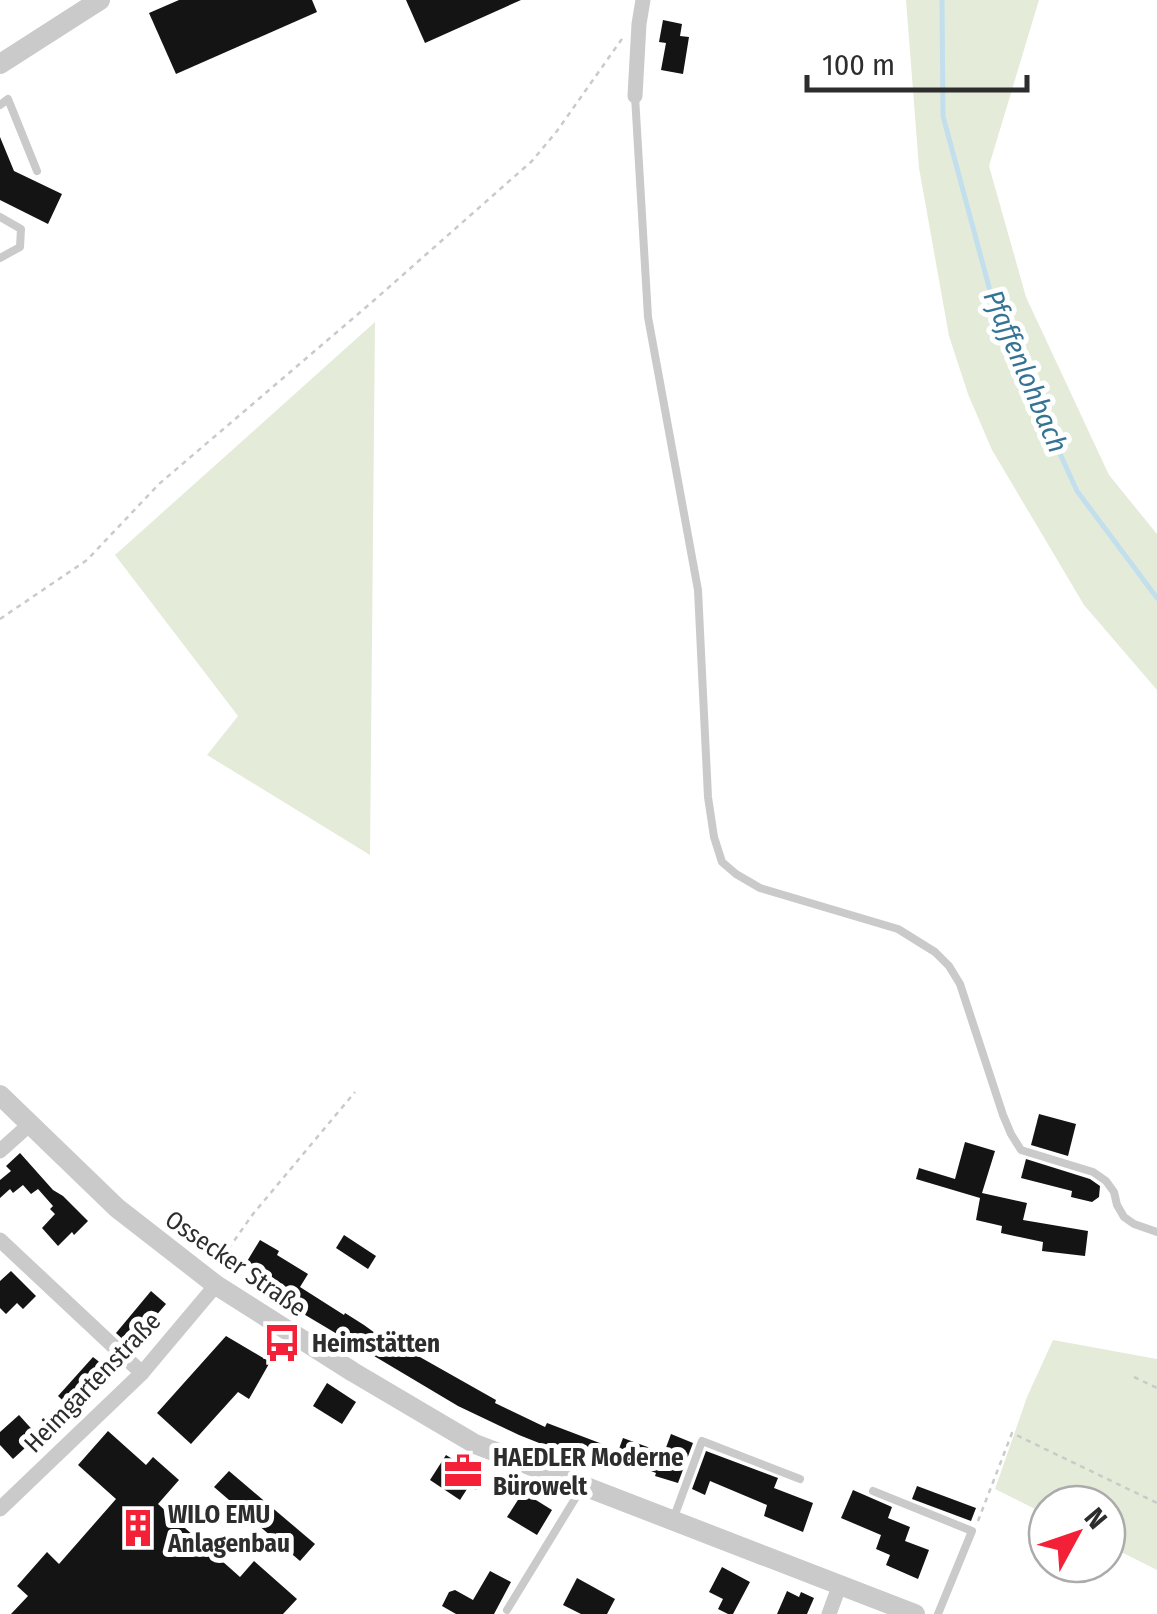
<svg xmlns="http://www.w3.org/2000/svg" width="1157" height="1614" viewBox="0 0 1157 1614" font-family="'Fira Sans Condensed',sans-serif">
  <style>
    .green { fill: #e4ecd9 }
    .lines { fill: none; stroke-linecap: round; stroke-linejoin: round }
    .stream { stroke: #c3dfee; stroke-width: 5 }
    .building { fill: #141414 }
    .path { stroke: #cacaca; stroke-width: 2.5; stroke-dasharray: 5 5; stroke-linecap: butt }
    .service { stroke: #cacaca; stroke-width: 8 }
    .minor { stroke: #cacaca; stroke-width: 15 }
    .tertiary { stroke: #cacaca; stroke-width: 20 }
    .labels { text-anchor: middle; stroke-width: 10; stroke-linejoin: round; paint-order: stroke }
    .street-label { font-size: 25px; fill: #2d2d2d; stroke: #fff }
    .poi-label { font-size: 25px; font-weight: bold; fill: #2d2d2d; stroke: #fff; text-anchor: start }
    .water-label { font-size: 28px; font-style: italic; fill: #357395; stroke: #fff }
  </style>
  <rect width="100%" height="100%" fill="#fff"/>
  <!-- green -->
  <g class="green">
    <path d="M906,0H1039L989,166L1026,297L1109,475L1157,534V690L1084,605L992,450L968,394L949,336L919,168Z"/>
    <path d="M375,322L370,855L207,755L238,716L115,555Z"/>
    <path d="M1053,1340L1157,1359V1570L1107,1545V1504H1047V1515L995,1489L1027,1397Z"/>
  </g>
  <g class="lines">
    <!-- stream -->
    <path class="stream" d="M942,0L943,116L996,313L1077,491L1157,598"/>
  </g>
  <!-- building -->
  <g class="building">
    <path d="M179,0H312L317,12L176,74L149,13Z"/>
    <path d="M406,0H521L425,43Z"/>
    <path d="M663,20L682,24L680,36L689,37L683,74L661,70L666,43L659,42Z"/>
    <path d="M0,137L14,171L62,194L48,224L0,200Z"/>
    <path d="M1039,1114L1076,1124L1068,1156L1031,1145Z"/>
    <path d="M965,1142L995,1151L982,1193L1027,1203L1023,1220L1088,1231L1085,1256L1042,1251L1043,1242L1001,1233L1002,1226L976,1220L980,1198L916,1179L919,1168L955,1179Z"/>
    <path d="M20,1153L53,1190L63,1196L88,1221L74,1235L72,1232L58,1246L42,1228L55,1214L50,1209L53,1206L38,1189L31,1194L23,1185L13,1193L10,1189L0,1198V1180L11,1171L6,1166Z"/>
    <path d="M1026,1159L1090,1179L1100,1186L1099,1197L1092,1202L1071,1197L1072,1191L1021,1178Z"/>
    <path d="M344,1235L376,1256L368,1269L336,1248Z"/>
    <path d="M260,1240L279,1251L277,1255L308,1274L300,1287L344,1315L345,1313L364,1325L408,1357L411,1352L496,1400L495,1403L545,1427L547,1423L605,1445L597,1466L519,1435L458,1406L270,1294L278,1282L246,1263Z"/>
    <path d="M11,1271L36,1296L23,1309L17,1303L6,1314L0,1308V1281Z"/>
    <path d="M151,1291L166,1304L130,1346L116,1333Z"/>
    <path d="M226,1336L270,1362L249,1399L238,1392L191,1444L157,1413Z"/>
    <path d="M93,1357L107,1368L71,1408L58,1396Z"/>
    <path d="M327,1383L356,1402L342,1424L313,1406Z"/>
    <path d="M19,1415L38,1436L13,1459L0,1445V1432Z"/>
    <path d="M108,1431L146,1465L153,1457L179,1480L158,1504L240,1577L254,1561L297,1599L283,1614H11L28,1596L17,1586L47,1552L59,1564L116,1499L78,1465Z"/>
    <path d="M671,1434L693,1443L678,1483L655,1476L656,1473L616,1457L623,1438L664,1453Z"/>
    <path d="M706,1451L778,1478L774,1488L813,1503L803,1532L764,1516L767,1505L710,1481L705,1495L692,1489Z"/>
    <path d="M446,1455L483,1478L476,1490L469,1486L460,1500L430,1480Z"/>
    <path d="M229,1471L315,1544L300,1561L214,1487Z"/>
    <path d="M917,1486L976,1508L971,1521L912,1499Z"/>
    <path d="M853,1490L892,1507L888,1518L910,1527L905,1541L929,1550L918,1579L886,1565L890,1555L876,1549L881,1535L841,1518Z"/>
    <path d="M523,1492L552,1510L537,1535L507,1517Z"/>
    <path d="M722,1567L750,1582L733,1614H728L718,1609L723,1599L709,1592Z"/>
    <path d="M490,1571L511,1582L494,1614H456L442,1606L449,1592L455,1590L473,1600Z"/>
    <path d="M577,1578L615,1599L607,1614H581L563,1605Z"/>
    <path d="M787,1591L799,1597L801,1592L814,1598L807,1614H777Z"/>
  </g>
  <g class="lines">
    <!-- path -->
    <g class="path">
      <path d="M0,619L87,560L159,484L371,303L532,161L557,131L624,36"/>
      <path d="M217,1265L253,1214L355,1092"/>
      <path d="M1134,1377L1157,1388"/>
      <path d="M978,1521L1012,1433L1157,1503"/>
    </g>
    <!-- service -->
    <g class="service">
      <path d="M635,96L648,317L698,590L708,797L714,837L722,862L736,874L760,888L898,929L935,952L949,966L960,984L1003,1115L1011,1134L1021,1150L1093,1172L1106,1181L1114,1192L1117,1205L1124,1217L1134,1224L1157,1232"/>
      <path d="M0,105L8,99L37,171"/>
      <path d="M0,217L21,229L20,247L0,258"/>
      <path d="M873,1491L972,1531L938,1614"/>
      <path d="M674,1517L702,1441L800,1479"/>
      <path d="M507,1610L581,1489"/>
    </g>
    <!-- minor -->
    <g class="minor">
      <path d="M635,96L639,24L643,0"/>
      <path d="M0,1151L29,1125"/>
      <path d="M0,1240L142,1373"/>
      <path d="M0,1509L142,1373L216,1285"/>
      <path d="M829,1614L840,1584"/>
    </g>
    <!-- tertiary -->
    <g class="tertiary">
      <path d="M0,64L100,0"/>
      <path d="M0,1095L117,1208L216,1285L353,1372L475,1444L915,1614"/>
    </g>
  </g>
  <!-- icons -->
  <defs>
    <g id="bus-bare" transform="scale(3)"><path d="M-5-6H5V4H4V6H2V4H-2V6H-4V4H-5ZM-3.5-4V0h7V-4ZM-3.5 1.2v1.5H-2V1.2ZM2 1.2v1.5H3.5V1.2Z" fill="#f32037" stroke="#fff" stroke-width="2.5" paint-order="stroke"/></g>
    <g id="office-bare" transform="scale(3)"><path d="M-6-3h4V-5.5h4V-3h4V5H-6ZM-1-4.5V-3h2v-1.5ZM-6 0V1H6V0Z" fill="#f32037" stroke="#fff" stroke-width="2.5" paint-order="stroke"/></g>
    <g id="building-bare" transform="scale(3)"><path d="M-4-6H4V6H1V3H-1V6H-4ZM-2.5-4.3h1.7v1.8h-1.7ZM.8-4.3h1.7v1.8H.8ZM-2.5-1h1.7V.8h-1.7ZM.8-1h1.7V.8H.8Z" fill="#f32037" stroke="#fff" stroke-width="2.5" paint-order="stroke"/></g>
  </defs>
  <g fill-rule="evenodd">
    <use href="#bus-bare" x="282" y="1343"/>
    <use href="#office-bare" x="463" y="1471"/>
    <use href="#building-bare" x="138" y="1528"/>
  </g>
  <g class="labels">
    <!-- street labels -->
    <g class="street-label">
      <text transform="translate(236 1263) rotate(35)" y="9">Ossecker Straße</text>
      <text transform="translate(92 1382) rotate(-46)" y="9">Heimgartenstraße</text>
    </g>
    <!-- poi labels -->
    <g class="poi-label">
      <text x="312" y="1352">Heimstätten</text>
      <text x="493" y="1466">HAEDLER Moderne<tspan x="493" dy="29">Bürowelt</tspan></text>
      <text x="168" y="1523">WILO EMU<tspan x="168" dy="29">Anlagenbau</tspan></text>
    </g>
    <!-- water labels -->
    <g class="water-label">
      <text transform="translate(1026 371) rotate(67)" y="10">Pfaffenlohbach</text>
    </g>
  </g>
  <!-- north arrow -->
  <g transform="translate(1077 1534) rotate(50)"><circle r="48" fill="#ffffff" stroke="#ababab" stroke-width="2.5"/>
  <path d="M0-8L18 38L0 25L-18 38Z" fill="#f32037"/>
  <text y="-15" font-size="28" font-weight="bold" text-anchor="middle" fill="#2d2d2d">N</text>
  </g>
  <!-- scale -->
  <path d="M807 75v15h220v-15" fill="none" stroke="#2d2d2d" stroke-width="5"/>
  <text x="822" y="75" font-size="30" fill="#2d2d2d" stroke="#ffffff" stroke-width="8" paint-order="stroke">100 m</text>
</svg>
